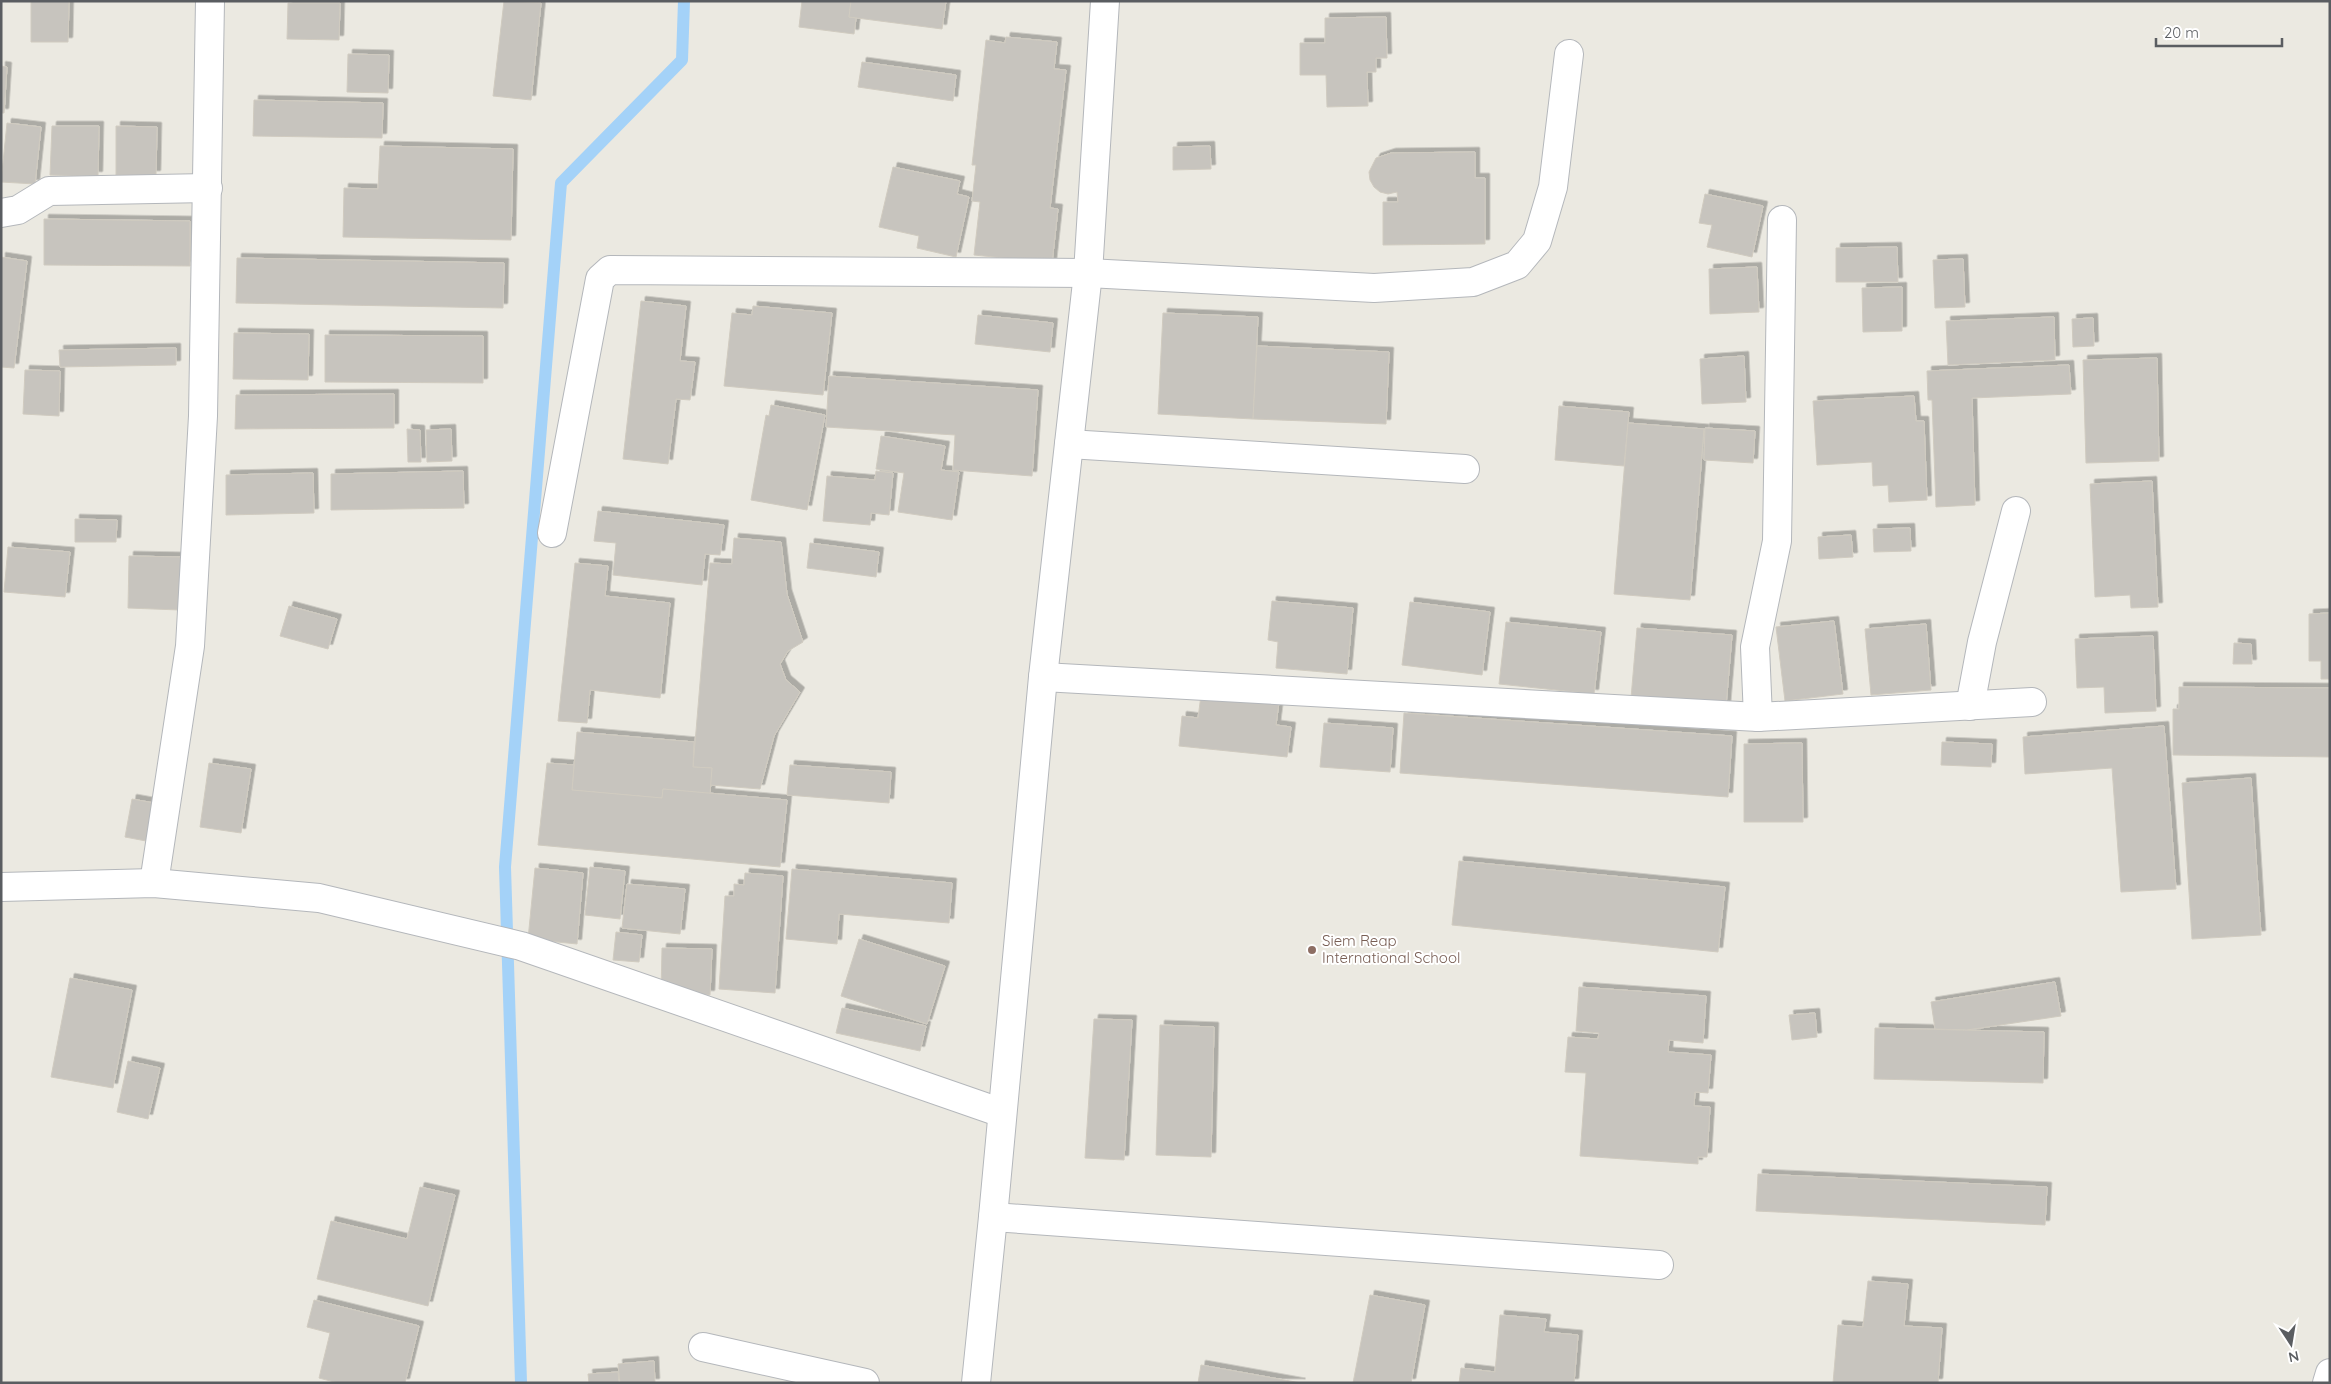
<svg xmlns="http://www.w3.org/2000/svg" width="2331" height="1384" viewBox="0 0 2331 1384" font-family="Quicksand,sans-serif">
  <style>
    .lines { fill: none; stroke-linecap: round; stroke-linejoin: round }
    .stream { stroke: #a4d2f8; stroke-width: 12 }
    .building { fill: #c7c4be; stroke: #d0cbc0; filter: url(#shadow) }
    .minor-casing { stroke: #b4b7bb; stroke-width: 30 }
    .minor { stroke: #fff; stroke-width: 28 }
    .education-dot { fill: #8d6e63; stroke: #fff; stroke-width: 2 }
    .labels { text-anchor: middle; stroke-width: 4; stroke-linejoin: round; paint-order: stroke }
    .education-label { font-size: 15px; fill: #785e54; stroke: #fff; text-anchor: start }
  </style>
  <defs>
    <filter id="shadow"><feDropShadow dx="4.5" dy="-4.5" stdDeviation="0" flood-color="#0004"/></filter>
  </defs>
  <rect width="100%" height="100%" fill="#ebe9e1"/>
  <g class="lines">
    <!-- stream -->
    <path class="stream" d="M521,1383L505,867L561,183L682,60L684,1"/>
  </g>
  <!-- building -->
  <g class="building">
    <path d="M31,1H69L68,42H31Z"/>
    <path d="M504,1L541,3L531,100L493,96Z"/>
    <path d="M802,1H851L849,17L856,18L854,34L799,27Z"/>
    <path d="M851,1H946L942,29L849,17Z"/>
    <path d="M288,3H340L339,40L287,39Z"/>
    <path d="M1386,17L1387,58H1376V72H1367L1368,106L1327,107L1326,75H1300V43H1325V18Z"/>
    <path d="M1006,37L1057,42L1054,69L1066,70L1050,208L1058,209L1052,263L974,255L980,202L972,201L976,165H972L986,40L1005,43Z"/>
    <path d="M348,54L389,55L388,93L347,92Z"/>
    <path d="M862,62L956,75L953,101L858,87Z"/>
    <path d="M1,66L7,67L4,113H1Z"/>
    <path d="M254,100L383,103L382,138L253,136Z"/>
    <path d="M7,123L41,127L35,184L1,182Z"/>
    <path d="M52,126H99L98,176L50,175Z"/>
    <path d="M116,126L157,127L156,175H116Z"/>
    <path d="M380,146L513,149L511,240L343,237L344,188L378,189Z"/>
    <path d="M1210,146L1211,169L1173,170V147Z"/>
    <path d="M1475,152V178H1485V244L1383,245V202H1398L1397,192L1388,194L1380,192L1374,187L1370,180L1369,172L1376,158L1391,153Z"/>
    <path d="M893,167L960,181L957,194L969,197L956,257L917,248L919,236L879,227Z"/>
    <path d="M1705,194L1763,206L1752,257L1707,247L1712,225L1699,223Z"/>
    <path d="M44,219L190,221V266L44,265Z"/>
    <path d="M1897,247L1898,282H1836V248Z"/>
    <path d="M1,257L27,261L14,368L1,367Z"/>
    <path d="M237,258L504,263L503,308L236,303Z"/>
    <path d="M1963,259L1965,307L1935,308L1933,260Z"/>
    <path d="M1757,267L1759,312L1710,314L1709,269Z"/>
    <path d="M1902,287V331L1863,332L1862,288Z"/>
    <path d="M641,301L686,306L680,361L695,362L690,400L676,399L668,464L623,459Z"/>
    <path d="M753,306L832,313L823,395L724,386L732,313L752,315Z"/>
    <path d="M1163,313L1258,317L1253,419L1158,414Z"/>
    <path d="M978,315L1053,323L1050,352L975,344Z"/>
    <path d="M2054,317L2055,360L1948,365L1946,321Z"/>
    <path d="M2093,318L2094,346L2073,347L2072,319Z"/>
    <path d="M234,333L309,334L308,380L233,379Z"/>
    <path d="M325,335L483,336V383L325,382Z"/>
    <path d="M1257,346L1389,352L1386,424L1253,419Z"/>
    <path d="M176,348V365L60,367L59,350Z"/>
    <path d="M1744,356L1746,402L1702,404L1700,359Z"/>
    <path d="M2157,358L2159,461L2086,463L2083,360Z"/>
    <path d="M2069,365L2071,394L1972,398L1975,505L1936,507L1932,400H1928L1927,371Z"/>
    <path d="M25,370L60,371L59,416L23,414Z"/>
    <path d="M829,376L1038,390L1032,476L953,470L955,435L826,427Z"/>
    <path d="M394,394V428L235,429L236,395Z"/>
    <path d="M1914,396L1916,421H1924L1927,500L1889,502L1888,485L1873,486L1872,462L1817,465L1813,401Z"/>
    <path d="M771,405L825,415L807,510L751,500L766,415L769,416Z"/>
    <path d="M1559,406L1629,412L1624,466L1555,460Z"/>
    <path d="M1628,423L1704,429L1690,600L1614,594Z"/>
    <path d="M1705,428L1755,431L1753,463L1704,460Z"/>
    <path d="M407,429L420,430L421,462H408Z"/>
    <path d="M451,429L452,461L427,462L426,430Z"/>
    <path d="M881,436L945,446L941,470L959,472L952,520L898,512L904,473L876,469Z"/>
    <path d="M463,471L464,508L331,510V474Z"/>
    <path d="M876,471L893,473L889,515L871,513L870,525L823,521L827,476L875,480Z"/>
    <path d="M313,473L314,513L226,515V475Z"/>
    <path d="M2152,481L2158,607L2131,608L2130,595L2095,597L2090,484Z"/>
    <path d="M598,511L724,525L720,555L705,554L702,585L613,575L616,543L594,541Z"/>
    <path d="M75,519L117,520L116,542H75Z"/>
    <path d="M1910,528L1911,551L1874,552L1873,529Z"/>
    <path d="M1851,535L1853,557L1819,559L1818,537Z"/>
    <path d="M734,538L781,542L787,594L803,642L788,651L780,664L786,680L800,692L774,736L760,789L710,785L712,768L693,767L710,563L732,564Z"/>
    <path d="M810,543L879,552L876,577L807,568Z"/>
    <path d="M8,547L70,552L65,597L4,592Z"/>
    <path d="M129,556L181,557L179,610L128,608Z"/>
    <path d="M575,563L608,566L605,596L670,603L660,698L590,690L587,723L558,721Z"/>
    <path d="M1272,601L1353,608L1347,674L1276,668L1278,642L1268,640Z"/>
    <path d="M1410,602L1490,612L1482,675L1402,665Z"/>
    <path d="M289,606L337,619L328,649L280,636Z"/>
    <path d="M2330,613V679H2321V661H2309V614Z"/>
    <path d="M1834,621L1843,694L1785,701L1776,627Z"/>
    <path d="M1506,622L1601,632L1594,694L1499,684Z"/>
    <path d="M1926,624L1931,690L1871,695L1865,629Z"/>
    <path d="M1637,628L1732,635L1726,706L1631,698Z"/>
    <path d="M2153,636L2156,711L2105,713L2104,687L2077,688L2075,639Z"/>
    <path d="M2234,643L2251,644L2252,664H2233Z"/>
    <path d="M2179,687L2330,688V757L2173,755V709H2179Z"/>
    <path d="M1201,695L1279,702L1276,725L1291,727L1287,757L1179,746L1182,716L1198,718Z"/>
    <path d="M1404,713L1732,736L1728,797L1400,773Z"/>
    <path d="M1324,723L1393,728L1390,772L1320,767Z"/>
    <path d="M2164,726L2176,889L2121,892L2112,768L2025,774L2023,737Z"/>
    <path d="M577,732L694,742L693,767L712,768L710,794L663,789L662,798L572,790Z"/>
    <path d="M1942,742L1992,744L1991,767L1941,765Z"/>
    <path d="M1802,743L1803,822H1744V744Z"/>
    <path d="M209,763L251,769L241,833L200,827Z"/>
    <path d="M547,763L574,765L572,790L662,798L663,789L787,800L780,867L538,845Z"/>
    <path d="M790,765L891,772L889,803L787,795Z"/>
    <path d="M2251,778L2261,935L2192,939L2182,783Z"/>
    <path d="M132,799L154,803L146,841L125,837Z"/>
    <path d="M1459,861L1725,887L1718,952L1452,925Z"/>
    <path d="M590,867L625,871L620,919L585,915Z"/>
    <path d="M535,868L583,873L577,944L528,939Z"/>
    <path d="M792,869L952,883L949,923L839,914L837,944L786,939Z"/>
    <path d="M745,873L783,876L775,993L719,989L725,896H734V884L744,885Z"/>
    <path d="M627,884L685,889L680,934L622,928Z"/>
    <path d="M616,932L642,935L639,962L613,960Z"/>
    <path d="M859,939L945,966L927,1024L841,996Z"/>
    <path d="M662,948L712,949L710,995L661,993Z"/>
    <path d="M70,978L132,990L113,1088L51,1077Z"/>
    <path d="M2055,982L2061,1016L1967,1030L1935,1029L1931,1002Z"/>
    <path d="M1579,987L1706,996L1703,1043L1669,1040L1668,1052L1711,1055L1708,1093L1695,1092L1694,1106L1710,1107L1707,1157H1698V1164L1580,1156L1586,1073L1565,1072L1568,1037L1598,1039L1599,1033L1576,1031Z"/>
    <path d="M842,1008L926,1026L920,1051L836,1033Z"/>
    <path d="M1815,1013L1817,1037L1792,1040L1789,1015Z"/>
    <path d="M1094,1019L1132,1020L1124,1160L1085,1158Z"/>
    <path d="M1160,1025L1214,1027L1211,1157L1156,1155Z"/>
    <path d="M1875,1028L2044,1032L2043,1083L1874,1079Z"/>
    <path d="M128,1061L160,1068L148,1119L117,1112Z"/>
    <path d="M1758,1174L2047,1187L2045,1225L1756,1211Z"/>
    <path d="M420,1187L455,1195L428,1306L317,1279L331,1221L407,1239Z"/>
    <path d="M1868,1281L1908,1284L1904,1326L1942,1328L1938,1383H1833L1838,1325L1863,1327Z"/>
    <path d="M1370,1295L1425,1305L1411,1383H1353Z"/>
    <path d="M314,1300L419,1326L405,1383H338L319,1378L330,1333L307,1327Z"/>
    <path d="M1500,1315L1546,1319L1544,1332L1578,1335L1574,1383H1459L1461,1368L1495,1372Z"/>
    <path d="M654,1361L655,1383H620L618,1364Z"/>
    <path d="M1201,1365L1301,1383H1198Z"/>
    <path d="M618,1372L619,1383H589L588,1374Z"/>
  </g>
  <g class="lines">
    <!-- minor casing -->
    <g class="minor-casing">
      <g id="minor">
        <path d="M1,213L18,210L49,191L208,188"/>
        <path d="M1069,444L1465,469"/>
        <path d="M552,533L600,279L610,270L1088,273L1374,288L1473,282L1517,265L1537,241L1553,187L1569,54"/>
        <path d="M1043,677L1758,717L2032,702"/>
        <path d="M1970,706L1982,642L2016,511"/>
        <path d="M1758,717L1755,647L1777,541L1782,220"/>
        <path d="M154,883L190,646L203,416L210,1"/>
        <path d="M1,887L154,883L319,898L521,946L1002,1113"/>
        <path d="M993,1217L1659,1265"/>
        <path d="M703,1347L865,1383"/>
        <path d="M976,1383L993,1217L1043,677L1088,273L1105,1"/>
        <path d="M2327,1383L2330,1373"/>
      </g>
    </g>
    <!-- minor -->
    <use href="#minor" class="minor"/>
  </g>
  <!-- markers -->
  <circle class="education-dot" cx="1312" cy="950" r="5"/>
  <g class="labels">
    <!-- education labels -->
    <g class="education-label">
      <text x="1322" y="946">Siem Reap<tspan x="1322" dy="17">International School</tspan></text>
    </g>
  </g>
  <!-- border -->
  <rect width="2331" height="1384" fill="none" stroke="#5a5d61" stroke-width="5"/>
  <!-- north arrow -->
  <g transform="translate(2291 1344) rotate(168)" stroke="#ffffff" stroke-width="4" paint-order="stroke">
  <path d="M0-4L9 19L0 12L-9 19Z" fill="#5a5d61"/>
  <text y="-8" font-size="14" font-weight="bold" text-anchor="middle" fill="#5a5d61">N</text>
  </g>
  <!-- scale -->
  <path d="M2156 38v8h126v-8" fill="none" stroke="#5a5d61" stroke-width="2.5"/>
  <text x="2164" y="38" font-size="15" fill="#5a5d61" stroke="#ffffff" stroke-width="4" paint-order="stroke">20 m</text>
</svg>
